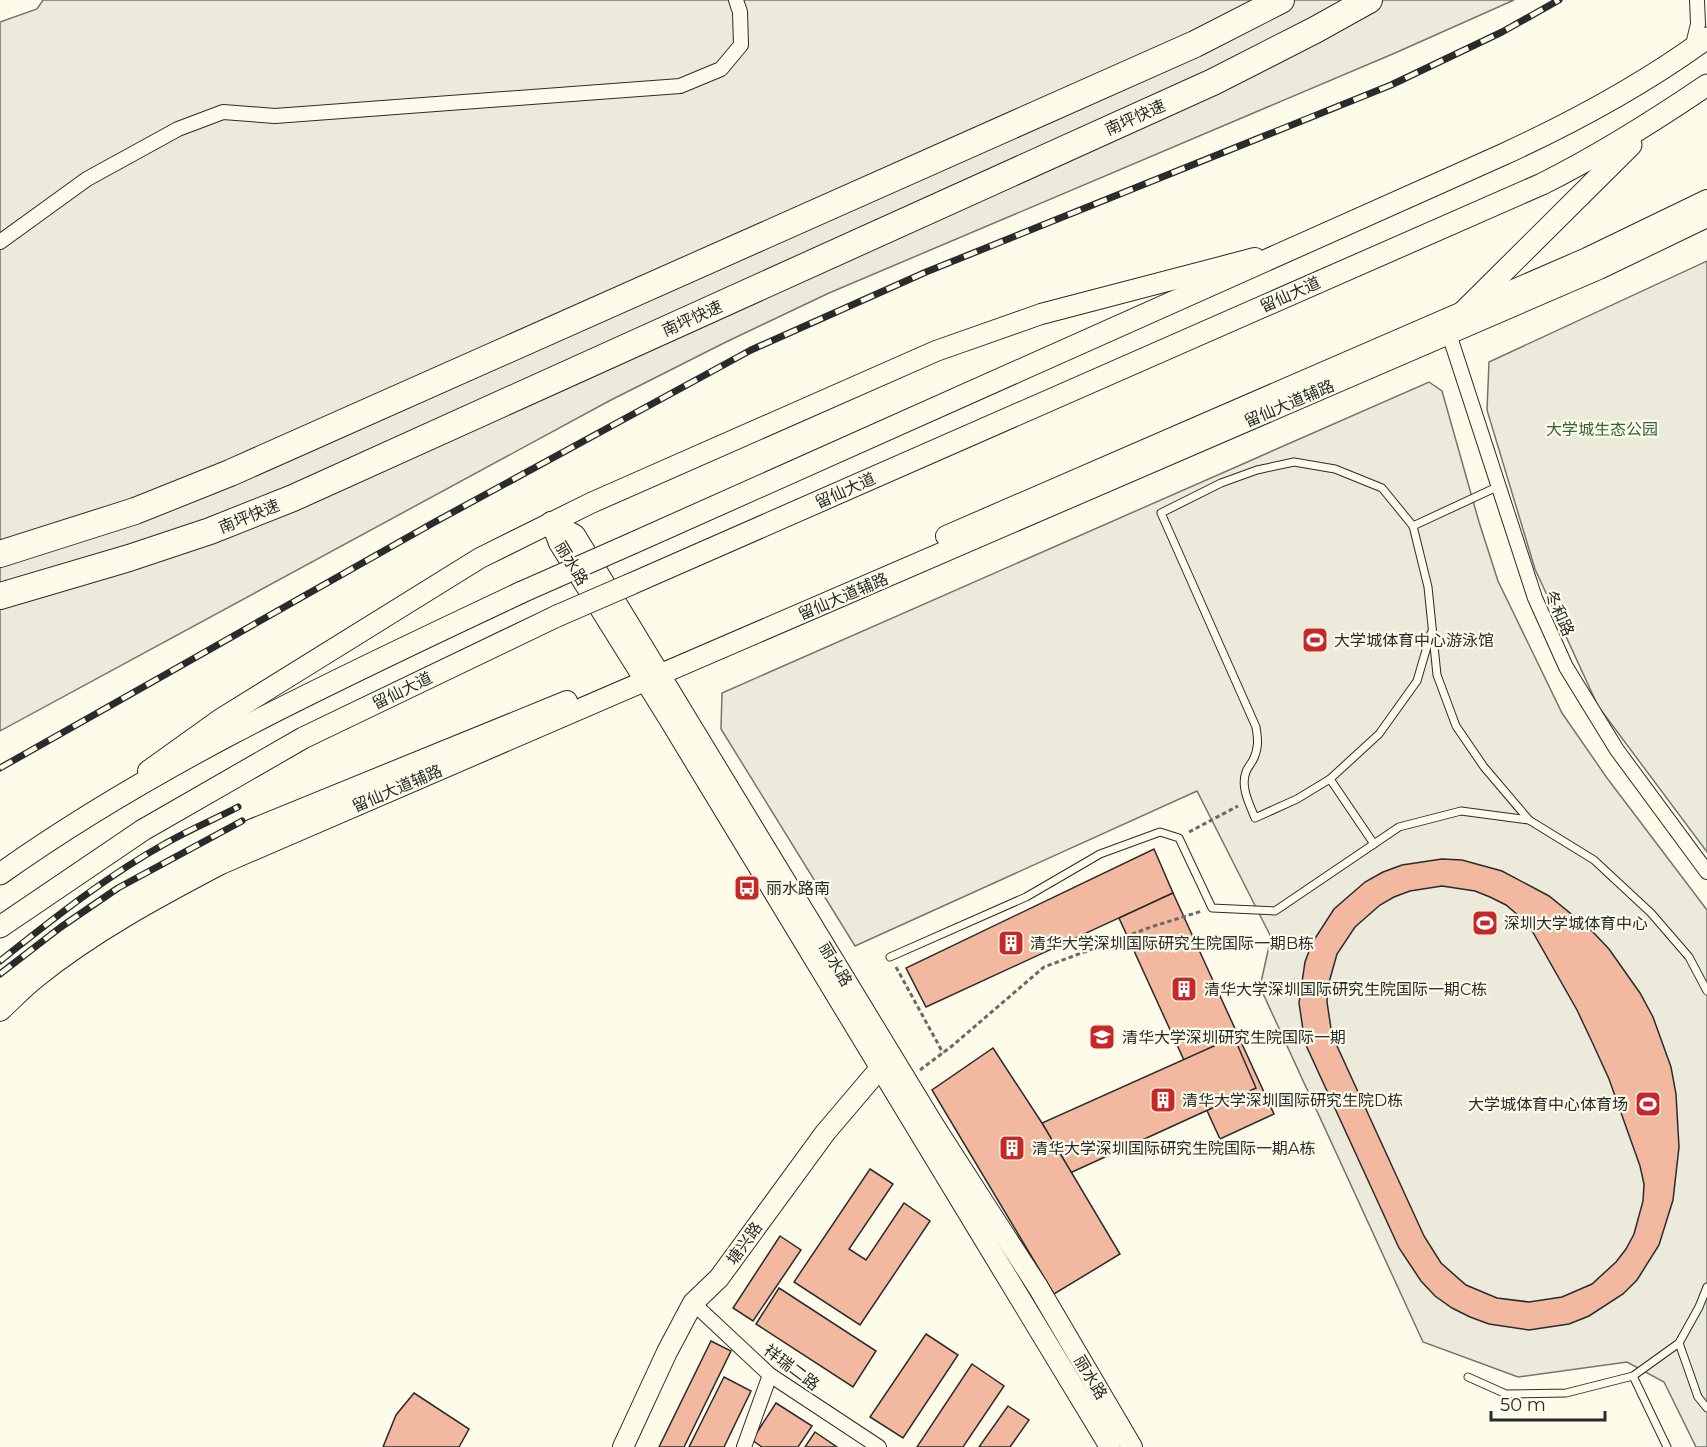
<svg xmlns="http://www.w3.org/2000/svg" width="1707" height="1447" viewBox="0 0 1707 1447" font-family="Montserrat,'Noto Sans SC',sans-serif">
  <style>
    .green { fill: #ecebdb; stroke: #74746e; stroke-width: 1.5 }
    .building { fill: #f2b8a0; stroke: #2b2b2b; stroke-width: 1.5; fill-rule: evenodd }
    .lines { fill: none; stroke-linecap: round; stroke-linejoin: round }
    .lane-casing { stroke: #2b2b2b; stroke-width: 9 }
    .street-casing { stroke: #2b2b2b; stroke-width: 16 }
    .secondary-casing { stroke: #2b2b2b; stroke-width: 22 }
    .primary-casing { stroke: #2b2b2b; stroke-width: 23 }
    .highway-casing { stroke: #2b2b2b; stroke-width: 28 }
    .path { stroke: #6a6964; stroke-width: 3; stroke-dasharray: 4.5 3; stroke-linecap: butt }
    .lane { stroke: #fdfbea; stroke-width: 7 }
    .street { stroke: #fdfbea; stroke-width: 14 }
    .secondary { stroke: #fdfbea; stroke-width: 20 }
    .primary { stroke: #fdfbea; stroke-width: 21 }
    .highway { stroke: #fdfbea; stroke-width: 26 }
    .rail-casing { stroke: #2b2b2b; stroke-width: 7 }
    .rail { stroke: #fdfbea; stroke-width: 4.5; stroke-dasharray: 14; stroke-linecap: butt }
    .primary-bridge-casing { stroke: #2b2b2b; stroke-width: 23; stroke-linecap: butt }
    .primary-bridge { stroke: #fdfbea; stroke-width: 21 }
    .labels { text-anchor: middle; stroke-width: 4.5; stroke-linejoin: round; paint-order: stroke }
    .street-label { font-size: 16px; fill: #2b2b2b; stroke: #fdfbea }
    .park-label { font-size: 16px; fill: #34623c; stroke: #fdfbea }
    .poi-label { font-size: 16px; fill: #2b2b2b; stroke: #fdfbea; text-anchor: start }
  </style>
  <rect width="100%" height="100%" fill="#fdfbea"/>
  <!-- green -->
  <g class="green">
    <path d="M43,0H1514L1395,53L829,293L726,342L609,401L0,731V22L37,9Z"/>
    <path d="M1707,261V852L1598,706L1535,569L1487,410L1489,362Z"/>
    <path d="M1429,382L1442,391L1479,522L1498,581L1562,713L1607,778L1707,910V1447H1696L1664,1382L1627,1362L1518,1377L1423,1342L1260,987L1271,937L1197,791L855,946L721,729L722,693Z"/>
  </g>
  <!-- building -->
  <g class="building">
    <path d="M1154,849L1173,893L926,1007L906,968Z"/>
    <path d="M1442,859L1462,860L1502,871L1549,896L1591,930L1609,949L1640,993L1653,1017L1671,1067L1676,1094L1679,1147L1673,1200L1659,1245L1637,1280L1623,1294L1589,1316L1569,1324L1529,1330L1489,1324L1470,1317L1452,1308L1435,1296L1421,1281L1399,1248L1305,1043L1299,1003L1305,962L1312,943L1334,909L1365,882L1383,872L1402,865ZM1442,886L1475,891L1490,897L1506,905L1519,916L1531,929L1577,1010L1593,1044L1609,1079L1640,1166L1644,1184L1643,1201L1634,1234L1626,1249L1616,1262L1592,1284L1562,1297L1529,1302L1497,1298L1466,1285L1441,1263L1424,1236L1332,1035L1327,1002L1328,986L1337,954L1355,927L1380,905L1394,897L1410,891Z"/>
    <path d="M1173,893L1274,1114L1220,1139L1119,918Z"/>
    <path d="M1234,1037L1256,1088L1070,1173L1042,1123Z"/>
    <path d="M993,1048L1042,1123L1120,1254L1054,1294L932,1090Z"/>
    <path d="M870,1169L893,1184L849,1249L866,1260L904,1203L930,1221L860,1325L794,1282Z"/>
    <path d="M780,1236L801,1250L753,1321L733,1308Z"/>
    <path d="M779,1288L876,1351L853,1387L756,1324Z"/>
    <path d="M926,1334L958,1355L903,1438L870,1417Z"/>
    <path d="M711,1341L731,1351L684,1447H659Z"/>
    <path d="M972,1364L1004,1386L963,1447H917Z"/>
    <path d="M724,1377L751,1391L724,1447H689Z"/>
    <path d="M414,1393L469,1429L459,1447H383L396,1415Z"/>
    <path d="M776,1403L812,1426L798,1447H762L752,1440Z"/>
    <path d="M1008,1406L1029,1420L1010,1447H979Z"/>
    <path d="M815,1432L837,1447H805Z"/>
  </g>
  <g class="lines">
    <!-- lane casing -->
    <g class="lane-casing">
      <g id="lane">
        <path d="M1413,526L1499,486"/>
        <path d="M1431,633L1417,681L1379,734L1330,779L1297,799L1255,818C1250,805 1240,787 1246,772C1247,768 1251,764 1253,760C1259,748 1258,739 1256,727L1161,513L1221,483L1257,470L1294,462L1335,469L1382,488L1413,526L1428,587L1437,675L1456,726L1484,767L1529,820"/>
        <path d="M1330,779L1374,844"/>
        <path d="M890,957L1026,897L1100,854L1160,832L1179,838L1212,908L1275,911L1399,827L1461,811L1529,820L1594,860L1651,913L1689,957L1707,991"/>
        <path d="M1679,1343L1698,1397L1707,1408"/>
        <path d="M1633,1376L1667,1447"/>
        <path d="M1468,1377L1506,1394L1566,1393L1633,1376L1679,1343L1699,1307L1707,1287"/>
      </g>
    </g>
    <!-- street casing -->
    <g class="street-casing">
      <g id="street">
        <path d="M1692,49L1698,24L1697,0"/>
        <path d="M0,242L87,179L178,129L223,112L275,116L680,86L721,69L741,45L740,12L736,0"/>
        <path d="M1449,334L1535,598L1566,667L1617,750L1707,872"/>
        <path d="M693,1303L770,1375L879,1447"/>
        <path d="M744,1447L770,1375"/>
      </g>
    </g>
    <!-- secondary casing -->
    <g class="secondary-casing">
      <g id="secondary">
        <path d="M551,522L575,535L933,1124L1038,1287L1132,1447"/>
        <path d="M551,522L559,543L669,719L1110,1447"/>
        <path d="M946,536L1587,258L1707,200"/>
        <path d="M148,771L222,718L480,558L591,503L936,351L1041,314L1255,258"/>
        <path d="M0,989L28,965L100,914L134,893L248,831L567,701"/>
        <path d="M0,1011C12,1000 24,987 37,977C93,932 158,897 221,864L1599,269L1707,217"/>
        <path d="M623,1447L667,1352L693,1303L719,1278L825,1133L887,1060"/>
      </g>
    </g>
    <!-- primary casing -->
    <g class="primary-casing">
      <g id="primary">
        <path d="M1449,334L1464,311L1631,145"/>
        <path d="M633,543L1502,155C1574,122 1643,85 1707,38"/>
        <path d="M631,584L1542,184C1600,155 1654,121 1707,85"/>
        <path d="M0,874C162,759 343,677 522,592"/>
        <path d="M0,927L143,830L303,738L557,616"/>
      </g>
    </g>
    <!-- highway casing -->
    <g class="highway-casing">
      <g id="highway">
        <path d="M0,554L135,511L230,473L1195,44L1281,0"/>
        <path d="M0,596L129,558L210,531L293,498L1213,82L1315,30L1369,0"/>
      </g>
    </g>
    <!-- path -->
    <g class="path">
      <path d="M1189,832L1238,806"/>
      <path d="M896,967L943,1053"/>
      <path d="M920,1070L952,1046L1044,967L1151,927L1202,911"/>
    </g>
    <!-- lane -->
    <use href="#lane" class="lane"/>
    <!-- street -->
    <use href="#street" class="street"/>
    <!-- secondary -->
    <use href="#secondary" class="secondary"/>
    <!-- primary -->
    <use href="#primary" class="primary"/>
    <!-- highway -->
    <use href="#highway" class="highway"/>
    <!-- rail casing -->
    <g class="rail-casing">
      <g id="rail">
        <path d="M0,768L433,523L751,350L926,272L1391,85L1502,32L1559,0"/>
        <path d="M0,961C54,918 108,875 168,842C191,829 215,819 238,807"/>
        <path d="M0,974L61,927L118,888L242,821"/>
      </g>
    </g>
    <!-- rail -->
    <use href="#rail" class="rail"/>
    <!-- primary-bridge casing -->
    <g class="primary-bridge-casing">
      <g id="primary-bridge">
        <path d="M522,592L633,543"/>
        <path d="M557,616L631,584"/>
      </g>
    </g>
    <!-- primary-bridge -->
    <use href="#primary-bridge" class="primary-bridge"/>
  </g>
  <!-- icons -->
  <defs>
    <g id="stadium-square" transform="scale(1.35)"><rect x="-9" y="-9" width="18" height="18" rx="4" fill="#c62828" stroke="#fdfbea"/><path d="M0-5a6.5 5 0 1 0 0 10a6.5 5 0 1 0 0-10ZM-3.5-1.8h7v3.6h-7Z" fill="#fff"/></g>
    <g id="bus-square" transform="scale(1.35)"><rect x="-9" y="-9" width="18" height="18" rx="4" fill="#c62828" stroke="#fdfbea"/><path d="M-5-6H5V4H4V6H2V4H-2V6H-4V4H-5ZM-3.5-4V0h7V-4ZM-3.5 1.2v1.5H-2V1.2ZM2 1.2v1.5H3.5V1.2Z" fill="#fff"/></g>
    <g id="building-square" transform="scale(1.35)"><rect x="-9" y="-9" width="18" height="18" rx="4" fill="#c62828" stroke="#fdfbea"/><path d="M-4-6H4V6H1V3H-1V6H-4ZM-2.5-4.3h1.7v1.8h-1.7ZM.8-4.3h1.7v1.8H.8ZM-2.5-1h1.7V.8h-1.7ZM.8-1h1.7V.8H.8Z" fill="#fff"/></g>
    <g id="school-square" transform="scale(1.35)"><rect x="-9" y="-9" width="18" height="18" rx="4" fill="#c62828" stroke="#fdfbea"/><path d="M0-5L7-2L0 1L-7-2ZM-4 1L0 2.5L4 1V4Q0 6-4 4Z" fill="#fff"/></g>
  </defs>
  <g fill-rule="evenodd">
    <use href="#stadium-square" x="1315" y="640"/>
    <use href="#bus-square" x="747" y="888"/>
    <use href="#stadium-square" x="1485" y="923"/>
    <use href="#building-square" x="1011" y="943"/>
    <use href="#building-square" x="1184" y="989"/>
    <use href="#school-square" x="1102" y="1037"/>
    <use href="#building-square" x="1163" y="1100"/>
    <use href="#stadium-square" x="1648" y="1104"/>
    <use href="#building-square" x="1012" y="1148"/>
  </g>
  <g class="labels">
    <!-- street labels -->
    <g class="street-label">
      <text transform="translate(1135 117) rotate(-24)" y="6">南坪快速</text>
      <text transform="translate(1290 294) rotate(-24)" y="6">留仙大道</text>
      <text transform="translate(692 318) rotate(-24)" y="6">南坪快速</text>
      <text transform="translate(1289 403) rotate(-23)" y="6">留仙大道辅路</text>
      <text transform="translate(845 490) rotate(-24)" y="6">留仙大道</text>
      <text transform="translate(249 516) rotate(-22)" y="6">南坪快速</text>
      <text transform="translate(572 563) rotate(59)" y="6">丽水路</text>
      <text transform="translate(843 596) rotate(-23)" y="6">留仙大道辅路</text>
      <text transform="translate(1560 613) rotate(66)" y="6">冬和路</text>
      <text transform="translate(402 690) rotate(-26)" y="6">留仙大道</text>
      <text transform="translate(397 788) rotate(-23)" y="6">留仙大道辅路</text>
      <text transform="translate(836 964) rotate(59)" y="6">丽水路</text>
      <text transform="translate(744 1243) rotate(-54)" y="6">塘兴路</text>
      <text transform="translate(792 1367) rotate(37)" y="6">祥瑞二路</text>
      <text transform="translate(1091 1377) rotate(59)" y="6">丽水路</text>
    </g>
    <!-- park labels -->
    <g class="park-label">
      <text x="1602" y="435">大学城生态公园</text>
    </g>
    <!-- poi labels -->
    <g class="poi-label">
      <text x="1334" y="646">大学城体育中心游泳馆</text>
      <text x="766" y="894">丽水路南</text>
      <text x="1504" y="929">深圳大学城体育中心</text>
      <text x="1030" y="949">清华大学深圳国际研究生院国际一期B栋</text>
      <text x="1204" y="995">清华大学深圳国际研究生院国际一期C栋</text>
      <text x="1122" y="1043">清华大学深圳研究生院国际一期</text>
      <text x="1182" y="1106">清华大学深圳国际研究生院D栋</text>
      <text x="1628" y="1110" text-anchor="end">大学城体育中心体育场</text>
      <text x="1032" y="1154">清华大学深圳国际研究生院国际一期A栋</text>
    </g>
  </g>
  <!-- scale -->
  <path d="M1491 1411v9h114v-9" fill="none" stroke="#2b2b2b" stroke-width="3"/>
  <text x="1500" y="1411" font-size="18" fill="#2b2b2b" stroke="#fdfbea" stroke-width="4.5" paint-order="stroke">50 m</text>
</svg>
